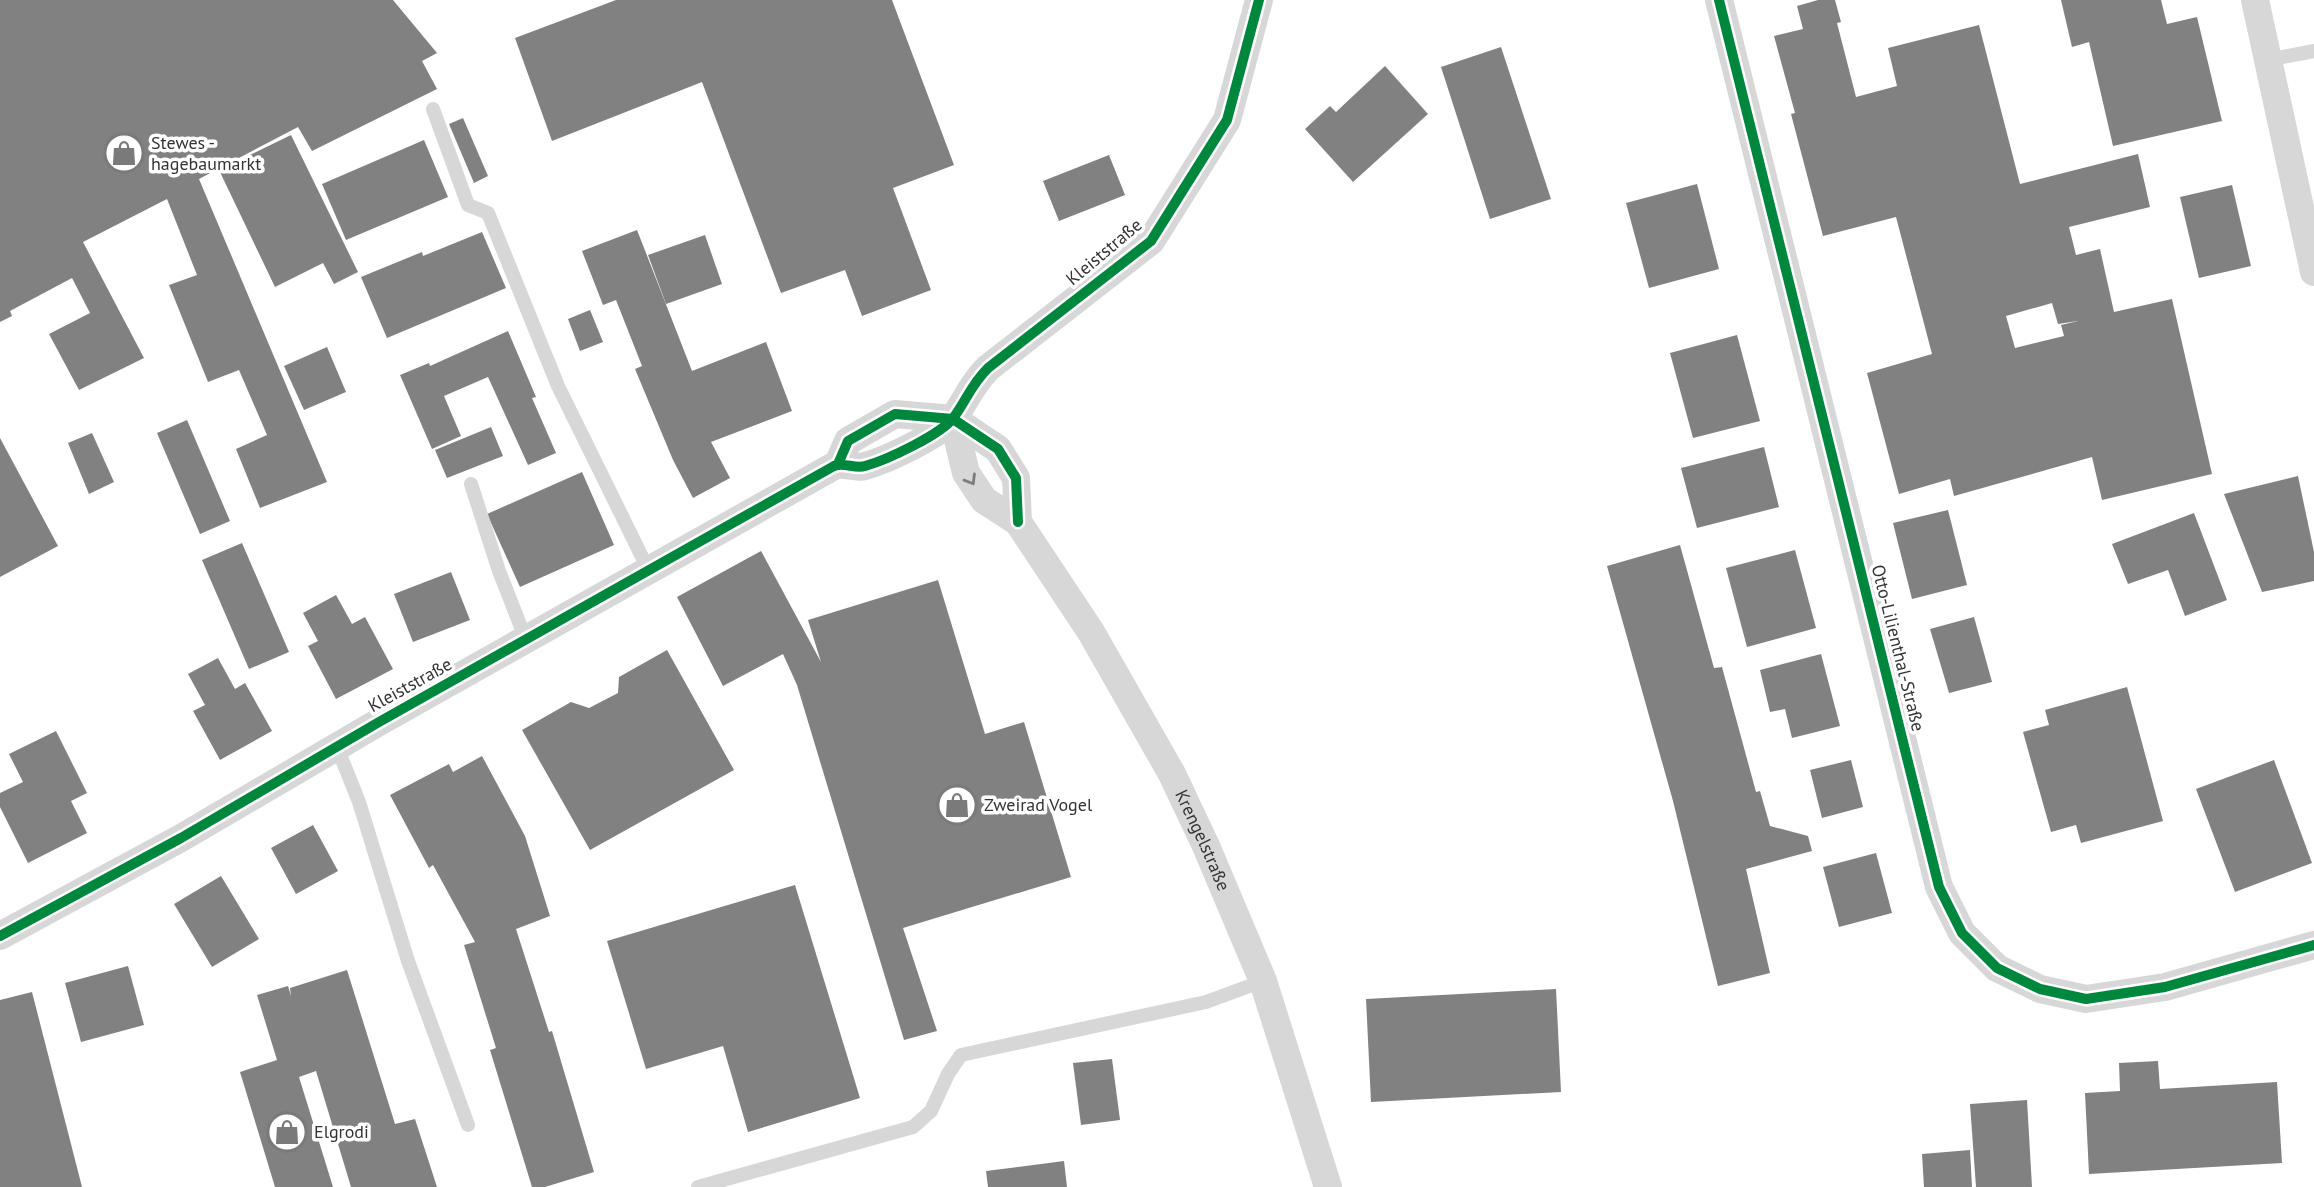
<svg xmlns="http://www.w3.org/2000/svg" width="2314" height="1187" viewBox="0 0 2314 1187" font-family="'PT Sans',sans-serif">
  <style>
    .building { fill: #818181; fill-rule: evenodd }
    .lines { fill: none; stroke-linecap: round; stroke-linejoin: round }
    .lane { stroke: #d7d7d7; stroke-width: 14 }
    .street { stroke: #d7d7d7; stroke-width: 28 }
    .cycleway-casing { stroke: #fff; stroke-width: 15 }
    .cycleway { stroke: #00873e; stroke-width: 10 }
    .oneway { stroke: #7d7d7d }
    .labels { text-anchor: middle; stroke-width: 7; stroke-linejoin: round; paint-order: stroke }
    .poi-label { font-size: 18px; fill: #333; stroke: #fff; text-anchor: start }
    .street-label { font-size: 18px; fill: #333; stroke: #fff }
  </style>
  <rect width="100%" height="100%" fill="#fff"/>
  <!-- building -->
  <g class="building">
    <path d="M0,0H393L437,53L422,61L437,89L312,151L298,127L199,179L327,482L260,508L236,449L267,435L239,370L208,382L169,285L197,275L167,199L83,242L144,358L79,390L49,334L90,313L72,278L10,311L12,316L0,322Z"/>
    <path d="M616,0H892L954,165L893,188L931,290L862,316L845,270L781,293L702,82L552,141L515,38Z"/>
    <path d="M1818,0H1835L1841,22L1837,23L1856,97L1897,86L1888,48L1979,25L2020,184L2138,154L2150,207L2069,227L2076,255L2100,249L2114,312L2172,299L2212,474L2102,500L2092,457L1954,496L1950,479L1899,494L1867,373L1932,354L1896,217L1823,236L1791,114L1795,113L1774,36L1803,29L1797,6ZM2052,303L2058,324L2078,321L2061,325L2064,336L2015,348L2006,316Z"/>
    <path d="M2061,0H2161L2167,24L2197,17L2222,121L2113,146L2089,42L2072,47Z"/>
    <path d="M1501,47L1551,199L1490,219L1441,67Z"/>
    <path d="M1385,66L1428,114L1353,182L1305,129L1330,106L1336,112Z"/>
    <path d="M463,118L488,176L474,183L449,124Z"/>
    <path d="M291,135L358,272L334,284L323,263L275,287L219,170Z"/>
    <path d="M424,140L448,197L346,240L322,184Z"/>
    <path d="M1109,155L1125,195L1059,221L1043,181Z"/>
    <path d="M1697,184L1719,269L1649,288L1626,203Z"/>
    <path d="M2232,185L2251,266L2199,278L2180,197Z"/>
    <path d="M637,230L692,371L766,342L792,411L711,442L730,478L693,498L673,460L635,369L642,366L616,300L603,305L582,251Z"/>
    <path d="M482,232L506,288L387,338L361,277L422,252L423,256Z"/>
    <path d="M705,235L722,284L666,304L648,255Z"/>
    <path d="M590,310L603,342L580,351L568,319Z"/>
    <path d="M508,331L536,397L532,398L556,453L528,465L488,377L444,396L461,436L432,449L400,375L429,363L430,366Z"/>
    <path d="M1737,335L1760,421L1693,438L1670,353Z"/>
    <path d="M327,347L346,392L304,410L284,366Z"/>
    <path d="M187,420L230,521L200,534L157,433Z"/>
    <path d="M491,427L503,456L447,478L435,450Z"/>
    <path d="M92,433L114,482L89,494L68,443Z"/>
    <path d="M0,438L58,546L0,577Z"/>
    <path d="M1764,447L1779,507L1697,528L1681,468Z"/>
    <path d="M582,472L614,545L520,587L487,514Z"/>
    <path d="M2298,476L2314,552V581L2262,592L2224,494Z"/>
    <path d="M1948,510L1967,585L1912,599L1893,523Z"/>
    <path d="M2194,513L2227,600L2185,616L2168,570L2128,584L2112,544Z"/>
    <path d="M242,543L289,652L249,669L202,560Z"/>
    <path d="M1680,545L1714,668L1722,667L1756,792L1760,791L1770,826L1808,836L1812,851L1746,869L1770,973L1718,986L1673,801L1607,566Z"/>
    <path d="M1795,550L1816,628L1747,647L1726,568Z"/>
    <path d="M761,551L821,662L808,620L938,580L985,734L1024,722L1071,877L903,928L937,1031L904,1040L797,685L783,654L723,686L677,597Z"/>
    <path d="M451,572L470,620L413,642L394,594Z"/>
    <path d="M336,595L352,624L365,617L393,669L336,699L308,646L318,641L303,613Z"/>
    <path d="M1974,617L1992,682L1949,693L1930,629Z"/>
    <path d="M667,650L734,770L590,850L522,730L571,702L589,708L618,693L619,677Z"/>
    <path d="M1821,654L1840,726L1792,738L1785,709L1770,712L1760,670Z"/>
    <path d="M218,658L235,689L245,683L272,731L220,760L193,711L205,705L188,674Z"/>
    <path d="M2127,687L2163,821L2081,843L2076,825L2051,832L2023,732L2049,725L2045,710Z"/>
    <path d="M56,731L87,793L71,801L87,833L28,863L0,807V793L23,782L9,754Z"/>
    <path d="M482,756L525,836L550,916L516,929L549,1032L552,1031L594,1172L545,1187H532L490,1050L496,1048L464,945L475,942L433,865L429,868L390,795L449,764L453,772Z"/>
    <path d="M1851,760L1863,807L1822,818L1810,770Z"/>
    <path d="M2274,760L2312,863L2235,892L2196,789Z"/>
    <path d="M313,825L338,871L296,894L271,848Z"/>
    <path d="M1876,853L1892,913L1839,927L1823,867Z"/>
    <path d="M221,876L259,939L212,967L174,904Z"/>
    <path d="M795,885L860,1098L748,1132L723,1046L646,1069L607,941Z"/>
    <path d="M128,966L144,1025L81,1042L65,983Z"/>
    <path d="M347,970L395,1124L415,1119L437,1187H351L316,1071L299,1077L333,1187H275L240,1072L277,1060L257,995L288,986L291,996L290,988Z"/>
    <path d="M1556,989L1561,1092L1371,1102L1366,999Z"/>
    <path d="M32,992L82,1187H0V1000Z"/>
    <path d="M1112,1059L1120,1120L1081,1125L1073,1063Z"/>
    <path d="M2158,1061L2160,1089L2277,1082L2282,1163L2089,1174L2085,1093L2120,1091L2119,1063Z"/>
    <path d="M2027,1100L2032,1187H1976L1970,1104Z"/>
    <path d="M1970,1150L1972,1187H1924L1922,1154Z"/>
    <path d="M1064,1161L1067,1187H988L986,1171Z"/>
  </g>
  <g class="lines">
    <!-- lane -->
    <g class="lane">
      <path d="M2267,60L2314,51"/>
      <path d="M433,109L468,205L488,213L558,386L649,571"/>
      <path d="M471,484L499,571L526,640"/>
      <path d="M337,747L359,802L408,961L468,1125"/>
      <path d="M698,1187L913,1127L931,1111L948,1074L961,1055L1206,1002L1263,981"/>
    </g>
    <!-- street -->
    <g class="street">
      <path d="M1719,0L1939,887L1962,933L1997,968L2040,989L2086,999L2165,987L2314,945"/>
      <path d="M2255,0L2314,272"/>
      <path id="s1" d="M953,419L966,473L984,500L1018,522L1091,632L1172,774L1206,846L1263,981L1328,1187"/>
      <path d="M838,464L848,441L895,414L953,419L998,449L1016,478L1018,522"/>
      <path d="M0,936L181,838L379,722L834,466C844,462 855,469 865,466C887,460 942,434 954,417C967,399 971,385 988,368L1151,241L1227,120L1259,0"/>
    </g>
    <!-- cycleway casing -->
    <g class="cycleway-casing">
      <g id="cycleway">
        <path d="M1719,0L1939,887L1962,933L1997,968L2040,989L2086,999L2165,987L2314,945"/>
        <path d="M838,464L848,441L895,414L953,419L998,449L1016,478L1018,522"/>
        <path d="M0,936L181,838L379,722L834,466C844,462 855,469 865,466C887,460 942,434 954,417C967,399 971,385 988,368L1151,241L1227,120L1259,0"/>
      </g>
    </g>
    <!-- cycleway -->
    <use href="#cycleway" class="cycleway"/>
  </g>
  <!-- one-way arrows -->
  <defs><path id="oneway-chevron" d="M-2-3.5L2.5 0L-2 3.5" fill="none" stroke-width="1.6" stroke-linecap="round" stroke-linejoin="round" transform="scale(1.75)"/></defs>
  <use class="oneway" href="#oneway-chevron" transform="translate(971 480) rotate(59)"/>
  <!-- icons -->
  <defs>
    <g id="shop-ring" transform="scale(2.0125)"><circle r="9.5" fill="#fff" stroke="#7a7a7a" stroke-width="1.5"/><path d="M-5-2.5h2.3a2.7 3.5 0 0 1 5.4 0H5L5.5 6h-11ZM-1.5-2.5h3a1.5 2.3 0 0 0-3 0Z" fill="#7a7a7a"/></g>
  </defs>
  <g fill-rule="evenodd">
    <use href="#shop-ring" x="124" y="153"/>
    <use href="#shop-ring" x="957" y="805"/>
    <use href="#shop-ring" x="287" y="1132"/>
  </g>
  <g class="labels">
    <!-- poi labels -->
    <g class="poi-label">
      <text x="151" y="149">Stewes -<tspan x="151" dy="21">hagebaumarkt</tspan></text>
      <text x="984" y="811">Zweirad Vogel</text>
      <text x="314" y="1138">Elgrodi</text>
    </g>
    <!-- street labels -->
    <g class="street-label">
      <text transform="translate(1104 252) rotate(-40)" y="6">Kleiststraße</text>
      <text transform="translate(1898 648) rotate(76)" y="6">Otto-Lilienthal-Straße</text>
      <text transform="translate(410 685) rotate(-29)" y="6">Kleiststraße</text>
      <text dy="6" stroke="none"><textPath href="#s1" startOffset="497">Krengelstraße</textPath></text>
    </g>
  </g>
</svg>
